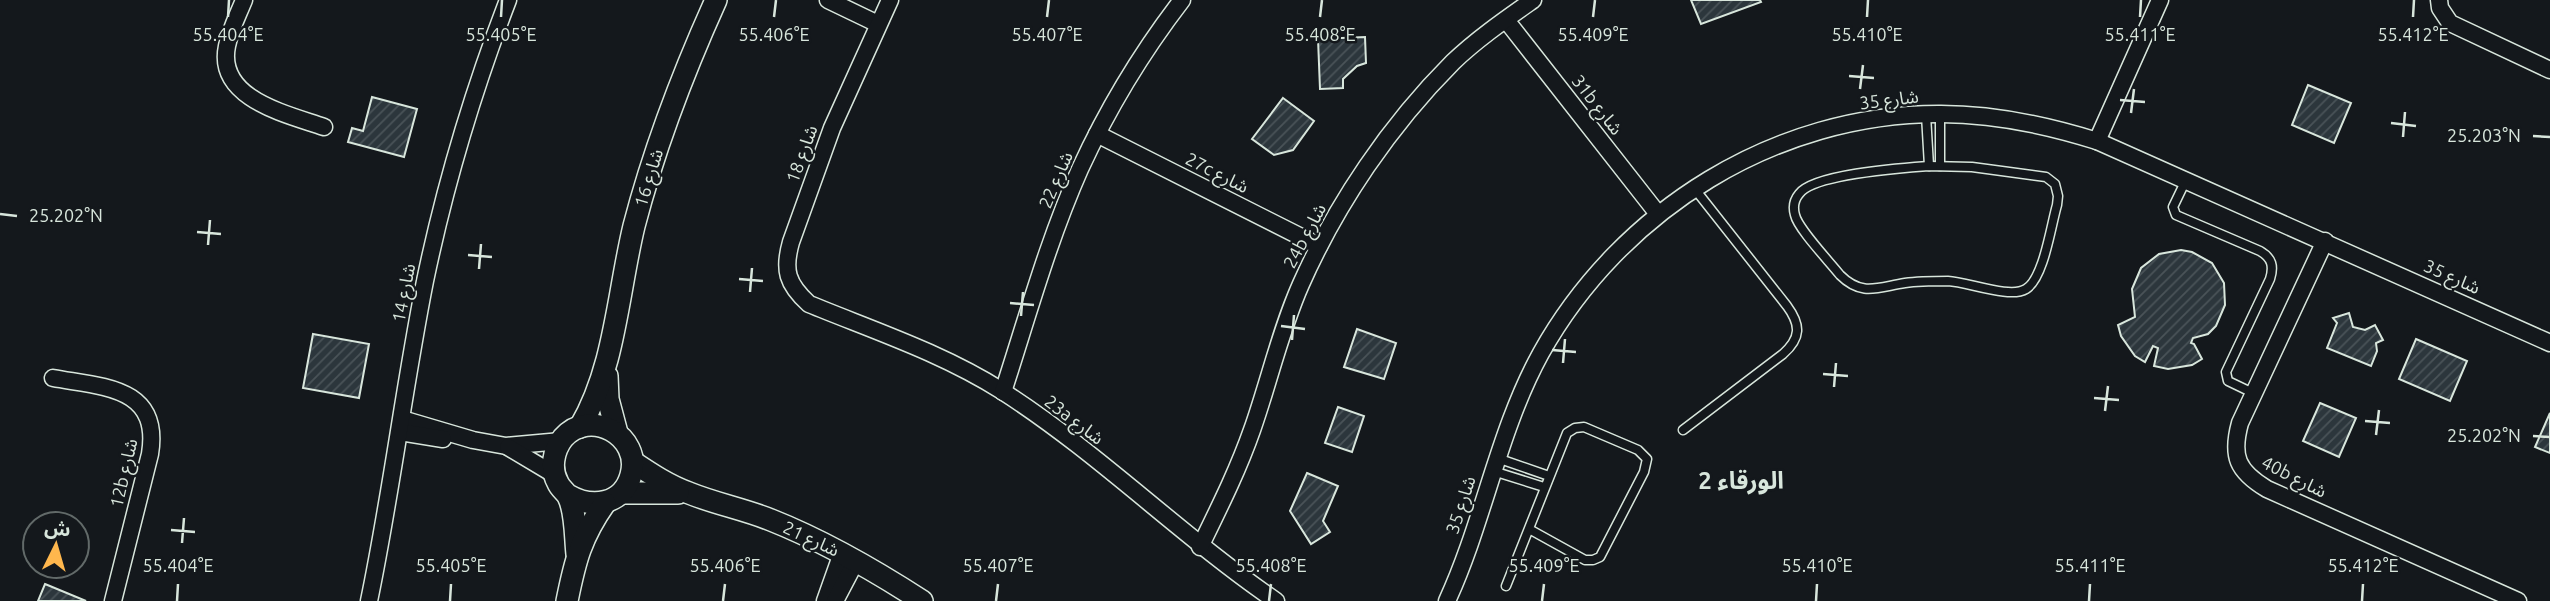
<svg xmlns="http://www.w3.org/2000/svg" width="2550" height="601" viewBox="0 0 2550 601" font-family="Ubuntu,'Noto Sans Arabic',sans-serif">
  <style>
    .building { fill: url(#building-hatch); stroke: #d8e6dc; stroke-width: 2 }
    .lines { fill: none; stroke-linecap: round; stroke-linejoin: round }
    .service-casing { stroke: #d8e6dc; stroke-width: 11 }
    .minor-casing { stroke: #d8e6dc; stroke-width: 19 }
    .tertiary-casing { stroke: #d8e6dc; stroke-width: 24 }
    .service { stroke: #14181c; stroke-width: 8 }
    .minor { stroke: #14181c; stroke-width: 16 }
    .tertiary { stroke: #14181c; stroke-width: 21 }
    .ticks { fill: none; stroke: #d8e6dc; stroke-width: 2.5 }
    .labels { text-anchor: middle; stroke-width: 5; stroke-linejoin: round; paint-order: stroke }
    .street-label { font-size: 18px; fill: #d8e6dc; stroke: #14181c }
    .district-label { font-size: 24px; font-weight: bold; fill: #d8e6dc; stroke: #14181c }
    .ticks-label { font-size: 18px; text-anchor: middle; fill: #d8e6dc; stroke: #14181c; stroke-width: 5; stroke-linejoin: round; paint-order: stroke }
  </style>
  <defs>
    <pattern id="building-hatch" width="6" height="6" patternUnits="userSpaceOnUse" patternTransform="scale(1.75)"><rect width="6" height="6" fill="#2c363c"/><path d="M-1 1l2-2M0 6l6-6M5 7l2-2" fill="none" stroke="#4a5358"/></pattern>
  </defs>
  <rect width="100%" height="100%" fill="#14181c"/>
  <!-- building -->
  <g class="building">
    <path d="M1691,0H1760L1761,2L1701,24Z"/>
    <path d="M1365,37L1366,63L1357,66L1343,79V88L1320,89L1318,39Z"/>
    <path d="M2308,85L2351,103L2334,143L2292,125Z"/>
    <path d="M372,97L417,109L404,157L348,142L352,128L363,131Z"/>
    <path d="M1283,98L1314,121L1293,150L1274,155L1252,139Z"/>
    <path d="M2181,250L2192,252L2212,263L2224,283L2225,305L2216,326L2208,334L2193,338L2191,343L2194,344L2202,359L2192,365L2168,369L2154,366L2158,348L2153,346L2145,362L2135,356L2121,336L2118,325L2135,317L2132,289L2141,268L2159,254Z"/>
    <path d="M2349,313L2353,327L2365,330L2375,325L2383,340L2376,343L2377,351L2371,366L2327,348L2337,323L2333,318Z"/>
    <path d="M1357,329L1396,343L1384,379L1344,367Z"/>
    <path d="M313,334L369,344L359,398L303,388Z"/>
    <path d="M2416,339L2467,361L2450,401L2399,379Z"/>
    <path d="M2320,403L2356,418L2339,457L2303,441Z"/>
    <path d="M1338,407L1364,416L1352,452L1325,443Z"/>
    <path d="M2550,413V453L2535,447Z"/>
    <path d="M1307,473L1338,486L1323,521L1330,532L1311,544L1290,511Z"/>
    <path d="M45,584L86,601H38Z"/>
  </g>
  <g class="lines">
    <!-- service casing -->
    <g class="service-casing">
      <g id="service">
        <path d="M1926,115L1929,166"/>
        <path d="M1929,166L1972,167L2046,177L2055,184L2058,196L2057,205C2051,225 2044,278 2026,289C2010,299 1968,282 1948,281C1933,281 1919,281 1905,283C1878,287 1862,297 1840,275C1830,262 1798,229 1795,215C1793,208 1794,200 1799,194C1813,174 1903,168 1929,166Z"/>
        <path d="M1940,166V114"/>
        <path d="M2186,180L2173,207L2176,215L2260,251C2272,258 2274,266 2270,279L2226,372L2228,381L2253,393"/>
        <path d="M1683,430L1783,354C1801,338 1801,325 1787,306L1694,188"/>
        <path d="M1497,458L1549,476"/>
        <path d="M1493,471L1544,487"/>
        <path d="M1506,586L1567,433L1575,428L1584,427L1638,450L1647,459L1644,472L1600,557L1593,560H1585L1529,529"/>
      </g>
    </g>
    <!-- minor casing -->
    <g class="minor-casing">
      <g id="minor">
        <path d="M244,0C238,15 230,30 227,46C216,99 287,114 324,127"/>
        <path d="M828,0L878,24"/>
        <path d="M890,0L832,128L791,242C783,270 787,284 809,304C875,331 942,353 1002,391C1099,453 1181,536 1276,601"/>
        <path d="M2439,0L2440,8L2450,23L2550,70"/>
        <path d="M1506,20L1658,214"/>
        <path d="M1097,134L1319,246"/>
        <path d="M2097,141L2160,0"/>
        <path d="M2325,241L2240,423C2231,456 2237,471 2267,489L2518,601"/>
        <path d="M53,378C102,387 161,386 150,454L113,601"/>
        <path d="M1003,392C1027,318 1048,241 1080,169C1107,110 1142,52 1182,0"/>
        <path d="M402,419L473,440L506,446L561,441"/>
        <path d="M400,432L443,439"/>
        <path d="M508,447L555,475"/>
        <path d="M1200,547C1219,508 1238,470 1252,430C1269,382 1280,331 1301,284C1337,203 1390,125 1453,62C1477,39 1506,19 1533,0"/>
        <path d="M369,601C391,495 404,387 425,281C445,185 473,91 508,0"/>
        <path d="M825,601L842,553"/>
        <path d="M835,601L856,561"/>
        <path d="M1447,601C1484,521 1498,431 1541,353C1621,210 1776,113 1941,114C1995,114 2046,125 2097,141L2550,343"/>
      </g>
    </g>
    <!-- tertiary casing -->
    <g class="tertiary-casing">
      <g id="tertiary">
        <path d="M607,376L608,399L617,433"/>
        <path d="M580,427C615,368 618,292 634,226C654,149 683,73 716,0"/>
        <path d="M633,462C651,474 669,486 689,493C716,504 744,509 771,520C824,541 874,570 922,601"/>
        <path d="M623,493H678"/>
        <path d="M568,495C592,509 623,505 631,475C642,436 590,407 563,438C553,451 550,469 558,483C560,488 565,491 568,496C576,511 575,536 577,554"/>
        <path d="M567,601C575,561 581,537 605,503"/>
      </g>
    </g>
    <!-- service -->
    <use href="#service" class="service"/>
    <!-- minor -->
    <use href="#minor" class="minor"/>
    <!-- tertiary -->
    <use href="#tertiary" class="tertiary"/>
  </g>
  <!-- ticks -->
  <path class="ticks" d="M228,17L229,0M501,17L502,0M774,17L776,0M1047,17L1049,0M1320,17L1322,0M1593,17L1595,0M1867,17L1868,0M2140,17L2141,0M2413,17L2414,0M1849,76L1874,78M1860,89L1863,65M2120,100L2145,102M2131,113L2134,89M2391,123L2416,126M2533,136L2550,137M2403,137L2405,112M0,214L17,216M197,232L221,234M208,245L210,220M468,255L492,257M479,269L481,244M739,279L763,281M750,292L752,268M1010,303L1034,305M1021,316L1023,292M1281,326L1305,329M1292,340L1294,315M1552,350L1576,352M1563,363L1565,339M1823,374L1848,376M1834,387L1836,363M2094,398L2119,400M2105,411L2108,386M2365,421L2390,423M2376,435L2379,410M2533,436L2550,437M171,530L195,532M182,543L184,518M177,601L178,584M450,601L451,584M723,601L725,584M996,601L998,584M1269,601L1271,584M1542,601L1544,584M1816,601L1817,584M2089,601L2090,584M2362,601L2363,584"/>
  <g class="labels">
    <!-- street labels -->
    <g class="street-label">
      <text transform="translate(1889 100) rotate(-7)" y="6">شارع 35</text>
      <text transform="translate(1597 105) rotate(52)" y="6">31b شارع</text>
      <text transform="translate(802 154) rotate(-70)" y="6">شارع 18</text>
      <text transform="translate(1217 173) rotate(27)" y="6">27c شارع</text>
      <text transform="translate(649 178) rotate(-73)" y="6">شارع 16</text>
      <text transform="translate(1056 180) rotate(-67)" y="6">شارع 22</text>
      <text transform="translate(1305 236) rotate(-62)" y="6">24b شارع</text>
      <text transform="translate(2452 277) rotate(24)" y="6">شارع 35</text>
      <text transform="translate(404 293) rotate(-79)" y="6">شارع 14</text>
      <text transform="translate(1074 420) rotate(37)" y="6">23a شارع</text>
      <text transform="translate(124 473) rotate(-77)" y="6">12b شارع</text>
      <text transform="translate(2294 477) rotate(27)" y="6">40b شارع</text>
      <text transform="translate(1461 505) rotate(-72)" y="6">شارع 35</text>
      <text transform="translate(811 539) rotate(25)" y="6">شارع 21</text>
    </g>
    <!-- district labels -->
    <g class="district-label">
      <text x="1741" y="489">الورقاء 2</text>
    </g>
  </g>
  <g class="ticks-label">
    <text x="228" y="41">55.404°E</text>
    <text x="501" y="41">55.405°E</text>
    <text x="774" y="41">55.406°E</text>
    <text x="1047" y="41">55.407°E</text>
    <text x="1320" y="41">55.408°E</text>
    <text x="1593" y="41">55.409°E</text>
    <text x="1867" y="41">55.410°E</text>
    <text x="2140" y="41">55.411°E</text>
    <text x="2413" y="41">55.412°E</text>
    <text x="2484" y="142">25.203°N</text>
    <text x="66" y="222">25.202°N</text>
    <text x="2484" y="442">25.202°N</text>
    <text x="178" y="572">55.404°E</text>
    <text x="451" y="572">55.405°E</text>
    <text x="725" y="572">55.406°E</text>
    <text x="998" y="572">55.407°E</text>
    <text x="1271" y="572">55.408°E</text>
    <text x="1544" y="572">55.409°E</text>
    <text x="1817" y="572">55.410°E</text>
    <text x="2090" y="572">55.411°E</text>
    <text x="2363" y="572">55.412°E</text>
  </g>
  <!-- north arrow -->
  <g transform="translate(56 545) rotate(5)"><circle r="33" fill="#14181c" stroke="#626a69" stroke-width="2"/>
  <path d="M0-5L12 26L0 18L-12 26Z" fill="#ffb74d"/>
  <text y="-10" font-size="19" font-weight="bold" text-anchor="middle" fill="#d8e6dc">ش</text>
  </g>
</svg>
